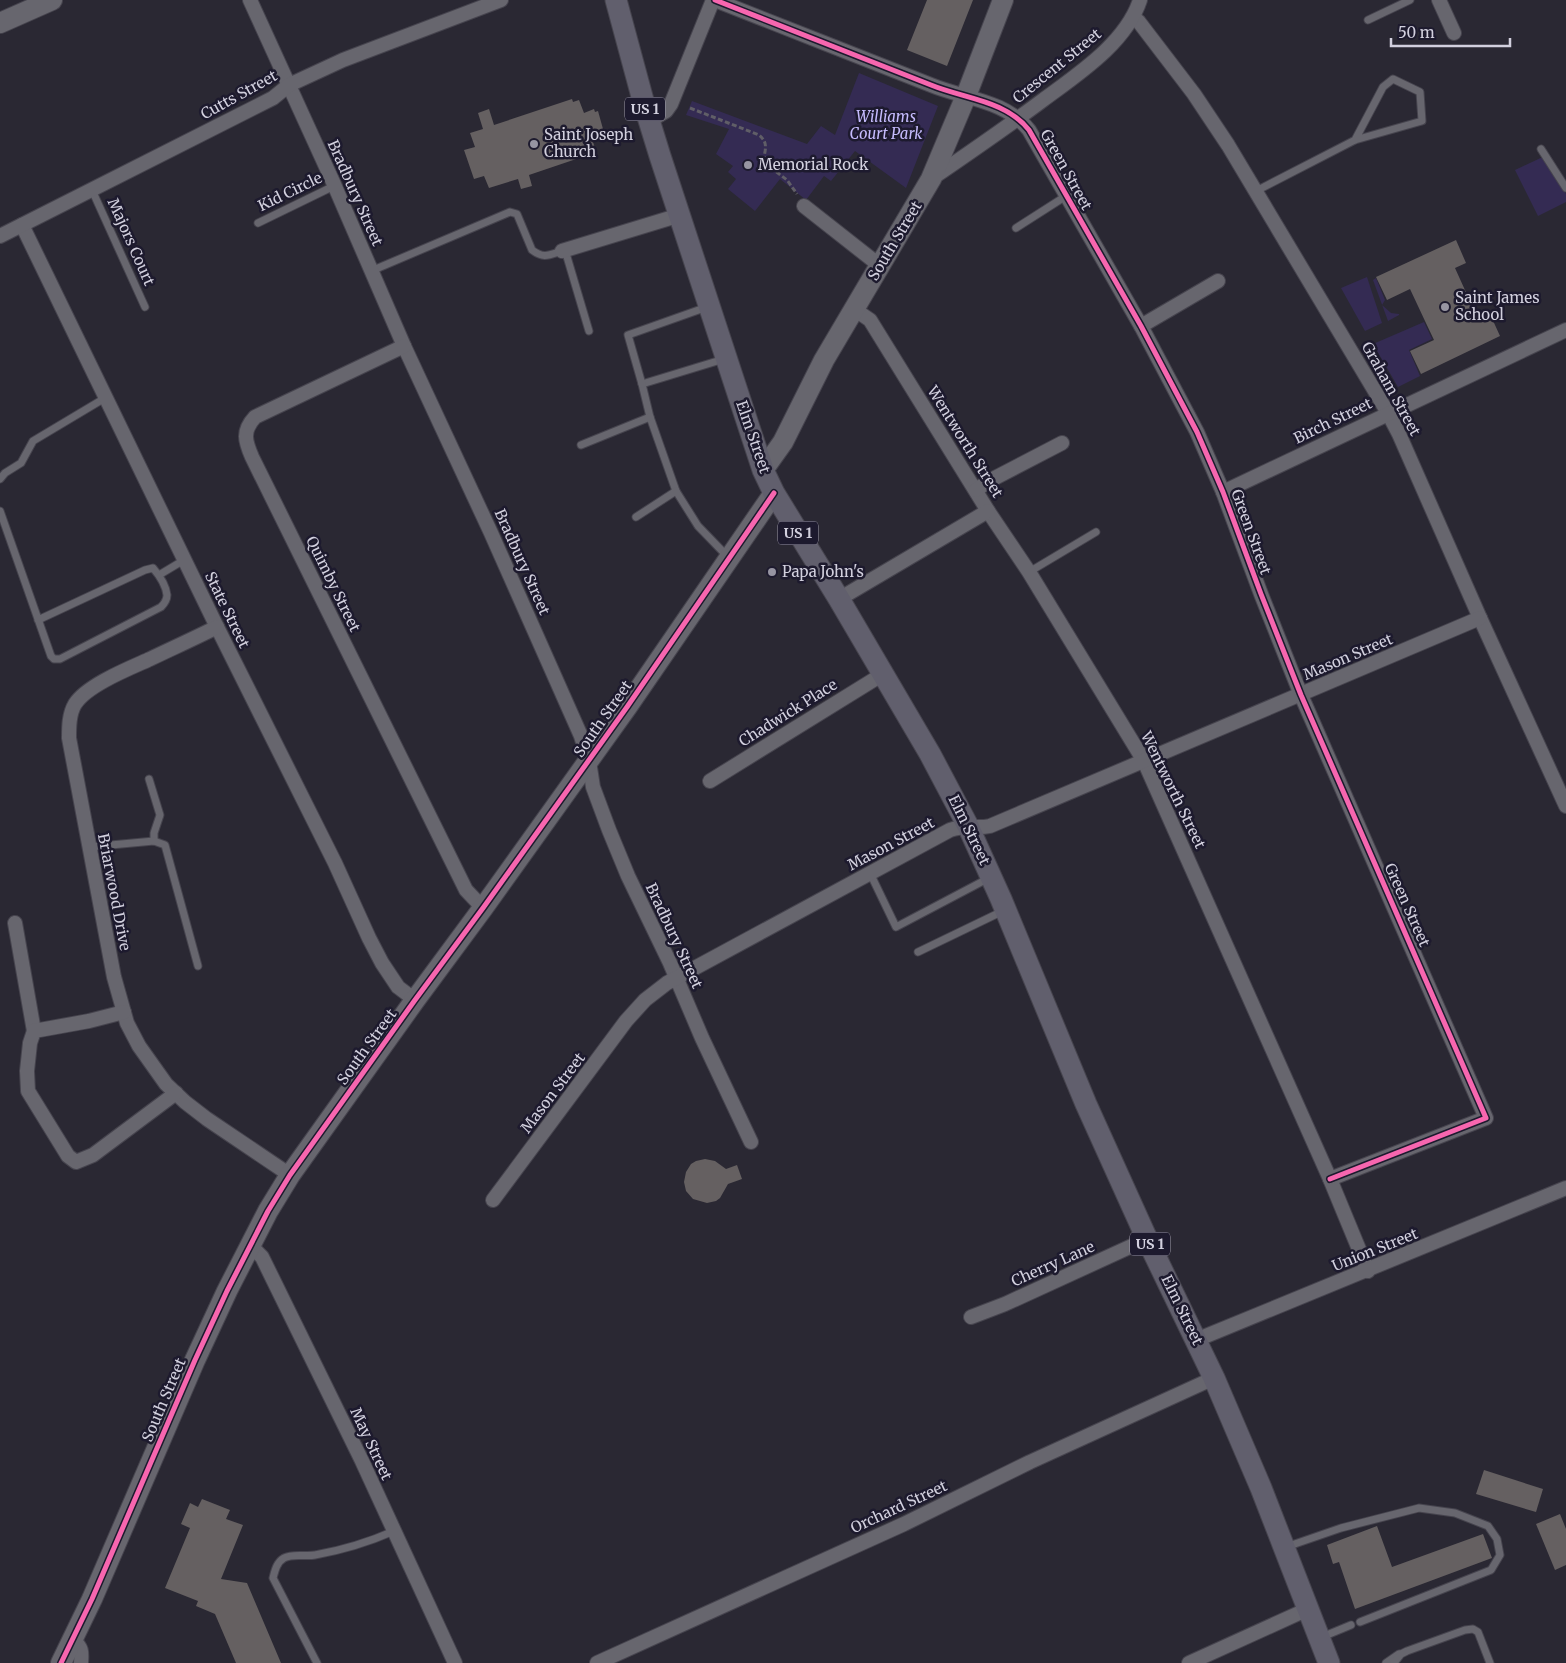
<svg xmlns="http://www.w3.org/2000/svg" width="1566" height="1663" viewBox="0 0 1566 1663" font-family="Merriweather,serif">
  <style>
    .green { fill: #342b53 }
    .building { fill: #656061 }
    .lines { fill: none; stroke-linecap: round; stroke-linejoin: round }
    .lane-casing { stroke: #46444e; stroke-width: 9 }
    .street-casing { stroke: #46444e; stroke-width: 16 }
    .secondary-casing { stroke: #46444e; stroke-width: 22 }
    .primary-casing { stroke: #46444e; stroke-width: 23 }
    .path { stroke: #605e67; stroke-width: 3; stroke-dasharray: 5 2.5; stroke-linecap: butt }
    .lane { stroke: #67666e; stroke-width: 7 }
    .street { stroke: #67666e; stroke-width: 14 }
    .secondary { stroke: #67666e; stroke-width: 20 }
    .primary { stroke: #615f6d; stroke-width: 21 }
    .cycleway-casing { stroke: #1d1a2e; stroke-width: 8 }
    .cycleway { stroke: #f766af; stroke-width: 5 }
    .poi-dot { fill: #9795a2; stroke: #1d1a2e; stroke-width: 2 }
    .labels { text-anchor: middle; stroke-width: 5; stroke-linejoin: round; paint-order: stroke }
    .shield { fill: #1d1a2e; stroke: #9c99a9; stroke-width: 1 }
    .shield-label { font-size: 14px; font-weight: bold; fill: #d2d0de }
    .street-label { font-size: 15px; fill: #d2d0de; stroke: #1d1a2e }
    .park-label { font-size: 15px; font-style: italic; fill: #c5bbfd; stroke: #1d1a2e }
    .poi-label { font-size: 15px; fill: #d2d0de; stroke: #1d1a2e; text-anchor: start }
  </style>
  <rect width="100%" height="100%" fill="#2a2833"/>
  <!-- green -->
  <g class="green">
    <path d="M859,73L938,106L906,188L855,151L831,181L824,176L806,200L780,179L755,211L728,189L736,179L728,172L733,166L716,154L729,129L686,115L692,101L807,144L821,126L835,135Z"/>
    <path d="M1547,155L1566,194V202L1538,216L1515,170Z"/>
    <path d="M1367,277L1382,323L1365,331L1341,288Z"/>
    <path d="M1376,278L1385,300L1382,305L1391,313L1399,314V315L1388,321L1373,280Z"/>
    <path d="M1424,322L1432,339L1409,350L1420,376L1398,387L1373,344Z"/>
  </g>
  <!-- building -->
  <g class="building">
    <path d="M927,0H973L947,66L907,50Z"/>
    <path d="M572,99L573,102L579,100L584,113L594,109L595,112L598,111L603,129H601L602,133L591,136L595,148L589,150L591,154L529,175L532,186L521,189L518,179L489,188L484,176L474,179L464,150L475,147L470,133L483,129L478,113L489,109L494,125Z"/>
    <path d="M1456,240L1466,263L1455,268L1478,319L1490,314L1500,336L1421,374L1410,351L1434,340L1425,321L1410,289L1387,300L1376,277Z"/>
    <path d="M705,1159L715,1161L726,1169L737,1165L742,1179L728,1184L720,1198L716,1201L707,1203L693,1199L686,1191L684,1182L686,1172L691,1164L696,1161Z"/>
    <path d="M1484,1470L1543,1489L1536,1512L1476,1494Z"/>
    <path d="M202,1499L230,1510L226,1519L243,1525L221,1579L247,1583L281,1663H236L215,1614L196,1606L198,1601L165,1588L190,1528L181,1524L190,1503L198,1507Z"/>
    <path d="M1560,1514L1566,1529V1565L1555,1570L1536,1524Z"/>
    <path d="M1377,1526L1392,1567L1483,1534L1492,1558L1355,1609L1339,1562L1333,1564L1327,1545Z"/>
  </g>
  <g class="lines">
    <!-- lane casing -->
    <g class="lane-casing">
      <g id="lane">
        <path d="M1368,20L1410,0"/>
        <path d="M1541,149L1566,188"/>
        <path d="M92,190L145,307"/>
        <path d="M1256,191L1355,140L1422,121L1420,92L1393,79L1383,87L1355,140"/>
        <path d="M258,223L334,186"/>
        <path d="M1016,228L1066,196"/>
        <path d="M565,250L589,331"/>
        <path d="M371,271L510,212L517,214L532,250C544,259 549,255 562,251"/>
        <path d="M724,359L642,384L650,417L676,491L698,526L729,558"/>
        <path d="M642,384L628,335L707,307"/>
        <path d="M581,445L650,417"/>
        <path d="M0,479L5,473L21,463L33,441L105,398"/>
        <path d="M0,511L51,656L54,659H60L161,607C164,604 167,600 167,595C166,586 159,575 153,568L145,570L38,620"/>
        <path d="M636,517L676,491"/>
        <path d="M1029,572L1096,532"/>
        <path d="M159,575L184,560"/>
        <path d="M149,779L160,815L154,833V841"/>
        <path d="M89,847L154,841L165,845L198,966"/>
        <path d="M870,873L896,927L989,878"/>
        <path d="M918,952L1003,911"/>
        <path d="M1286,1547L1341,1528L1419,1508L1455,1513L1488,1526L1497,1539L1500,1555L1491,1570L1360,1622"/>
        <path d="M1322,1637L1351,1625"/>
        <path d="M317,1663L273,1578C275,1570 277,1562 284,1558C293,1553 306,1557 315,1555C343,1550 369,1542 394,1531"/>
        <path d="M1386,1663L1399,1654"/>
        <path d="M1394,1663L1401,1654L1407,1651L1465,1630L1473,1629L1478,1632L1490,1663"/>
      </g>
    </g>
    <!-- street casing -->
    <g class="street-casing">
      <g id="street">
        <path d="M250,0L333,182L404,346L491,533L581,736L589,761L593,787L609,830L628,876L670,963L702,1038L751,1142"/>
        <path d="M715,0C787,28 859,57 931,85C965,99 1005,100 1029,130L1141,326L1197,432L1223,492L1261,594L1301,695L1486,1118L1330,1179"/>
        <path d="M1439,0L1454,33"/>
        <path d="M1133,17L1139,22L1194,94L1228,145L1388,413L1399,434L1480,618L1566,806"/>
        <path d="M649,121L666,111L671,104L713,0"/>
        <path d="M931,179C969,153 1007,127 1043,100C1078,74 1126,43 1140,0"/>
        <path d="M804,206L879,265"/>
        <path d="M22,225L217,627L335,863L369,938L382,963L398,987L415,1000"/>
        <path d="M0,236L273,98L289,85L343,60L501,0"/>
        <path d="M562,251L680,215"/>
        <path d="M854,309L870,320L988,511L1029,572L1144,761L1330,1179L1368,1271"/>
        <path d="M1141,326L1218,281"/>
        <path d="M404,346L255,417C242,431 245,441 252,457L466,890L483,908"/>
        <path d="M976,490L989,481L1062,443"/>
        <path d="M1223,492L1566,330"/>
        <path d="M839,599L988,511"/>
        <path d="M217,627C195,638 173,648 150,659C130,668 87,685 75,704C69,714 69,727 69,738L114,977L127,1023L139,1046L166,1084L185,1102L207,1119L290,1175"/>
        <path d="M710,781L883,674"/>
        <path d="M15,923L34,1031"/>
        <path d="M124,1012L89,1021L34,1031L30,1043L27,1071L28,1091L68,1156L76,1162L93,1155L176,1093"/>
        <path d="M493,1200L626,1021L645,1000L667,983L950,830C965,824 976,829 990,826L1480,618"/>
        <path d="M250,1245L262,1257L362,1461L455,1663"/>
        <path d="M971,1317L1005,1304L1147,1239"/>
        <path d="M1196,1340L1566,1188"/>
        <path d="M73,1640C82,1647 82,1652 81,1663"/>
        <path d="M597,1663L904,1524L1030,1462L1214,1378"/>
        <path d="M1189,1663L1308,1609"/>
      </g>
    </g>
    <!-- secondary casing -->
    <g class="secondary-casing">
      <g id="secondary">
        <path d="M0,23L52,0"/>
        <path d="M763,470L783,442L824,360L931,179L966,96L1003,0"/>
        <path d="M61,1663L92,1599L195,1360L227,1291L268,1211L290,1175L415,1000L483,908L627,707L774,493"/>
      </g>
    </g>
    <!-- primary casing -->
    <g class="primary-casing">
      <path id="primary" d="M616,0L644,104L660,156L763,470L774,493L839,599L930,754L968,826L1001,899L1086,1104L1147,1239L1214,1378L1261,1488L1329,1663"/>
    </g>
    <!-- path -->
    <path class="path" d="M690,108L759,135C769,143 765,150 763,162L787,180L797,194"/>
    <!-- lane -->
    <use href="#lane" class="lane"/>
    <!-- street -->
    <use href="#street" class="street"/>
    <!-- secondary -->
    <use href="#secondary" class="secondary"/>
    <!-- primary -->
    <use href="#primary" class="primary"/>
    <!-- cycleway casing -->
    <g class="cycleway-casing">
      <g id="cycleway">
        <path d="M715,0C787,28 859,57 931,85C965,99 1005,100 1029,130L1141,326L1197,432L1223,492L1261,594L1301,695L1486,1118L1330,1179"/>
        <path d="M61,1663L92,1599L195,1360L227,1291L268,1211L290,1175L415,1000L483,908L627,707L774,493"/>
      </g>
    </g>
    <!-- cycleway -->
    <use href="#cycleway" class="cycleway"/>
  </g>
  <!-- markers -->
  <g class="poi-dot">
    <circle cx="534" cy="144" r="5"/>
    <circle cx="748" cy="165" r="5"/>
    <circle cx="1445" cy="307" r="5"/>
    <circle cx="772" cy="572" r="5"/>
  </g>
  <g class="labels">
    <!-- shield labels -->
    <g class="shield">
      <rect x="625" y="97.5" width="40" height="23" rx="4"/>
      <rect x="778" y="521.5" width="40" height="23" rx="4"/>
      <rect x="1130" y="1232.5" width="40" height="23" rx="4"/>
    </g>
    <g class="shield-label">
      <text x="645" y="114">US 1</text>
      <text x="798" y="538">US 1</text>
      <text x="1150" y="1249">US 1</text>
    </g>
    <!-- street labels -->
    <g class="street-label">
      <text transform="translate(1057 66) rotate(-39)" y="5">Crescent Street</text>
      <text transform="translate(239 95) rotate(-29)" y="5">Cutts Street</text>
      <text transform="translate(1066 170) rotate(61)" y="5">Green Street</text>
      <text transform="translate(290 192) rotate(-26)" y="5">Kid Circle</text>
      <text transform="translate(355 193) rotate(66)" y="5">Bradbury Street</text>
      <text transform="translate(895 241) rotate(-59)" y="5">South Street</text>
      <text transform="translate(131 242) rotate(66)" y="5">Majors Court</text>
      <text transform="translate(1391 389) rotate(61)" y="5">Graham Street</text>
      <text transform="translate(1333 421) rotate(-26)" y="5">Birch Street</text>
      <text transform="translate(753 437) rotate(71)" y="5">Elm Street</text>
      <text transform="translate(965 442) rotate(58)" y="5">Wentworth Street</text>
      <text transform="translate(1251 532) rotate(70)" y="5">Green Street</text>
      <text transform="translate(522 562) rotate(66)" y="5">Bradbury Street</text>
      <text transform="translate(333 584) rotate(64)" y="5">Quimby Street</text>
      <text transform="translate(227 610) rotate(64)" y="5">State Street</text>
      <text transform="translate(1348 657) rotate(-23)" y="5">Mason Street</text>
      <text transform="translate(788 713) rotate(-32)" y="5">Chadwick Place</text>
      <text transform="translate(603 719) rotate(-55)" y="5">South Street</text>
      <text transform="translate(1173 790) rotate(64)" y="5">Wentworth Street</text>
      <text transform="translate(969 830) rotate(64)" y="5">Elm Street</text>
      <text transform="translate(891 844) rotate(-28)" y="5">Mason Street</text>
      <text transform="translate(114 892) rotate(79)" y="5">Briarwood Drive</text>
      <text transform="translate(1407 905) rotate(66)" y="5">Green Street</text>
      <text transform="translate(674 936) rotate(65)" y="5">Bradbury Street</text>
      <text transform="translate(367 1047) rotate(-54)" y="5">South Street</text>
      <text transform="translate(553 1093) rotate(-53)" y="5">Mason Street</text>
      <text transform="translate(1375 1250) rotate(-22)" y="5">Union Street</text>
      <text transform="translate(1053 1264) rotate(-24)" y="5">Cherry Lane</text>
      <text transform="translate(1182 1310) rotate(64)" y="5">Elm Street</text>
      <text transform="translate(164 1400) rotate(-67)" y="5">South Street</text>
      <text transform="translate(371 1444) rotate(65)" y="5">May Street</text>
      <text transform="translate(899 1507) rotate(-25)" y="5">Orchard Street</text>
    </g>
    <!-- park labels -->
    <g class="park-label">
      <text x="886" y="122">Williams<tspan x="886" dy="17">Court Park</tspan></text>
    </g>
    <!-- poi labels -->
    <g class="poi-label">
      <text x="544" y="140">Saint Joseph<tspan x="544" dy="17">Church</tspan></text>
      <text x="758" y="170">Memorial Rock</text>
      <text x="1455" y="303">Saint James<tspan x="1455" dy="17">School</tspan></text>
      <text x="782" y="577">Papa John's</text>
    </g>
  </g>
  <!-- scale -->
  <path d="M1391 38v8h119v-8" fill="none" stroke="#d2d0de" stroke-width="2.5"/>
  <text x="1398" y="38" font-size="15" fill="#d2d0de" stroke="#1d1a2e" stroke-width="4" paint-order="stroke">50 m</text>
</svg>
